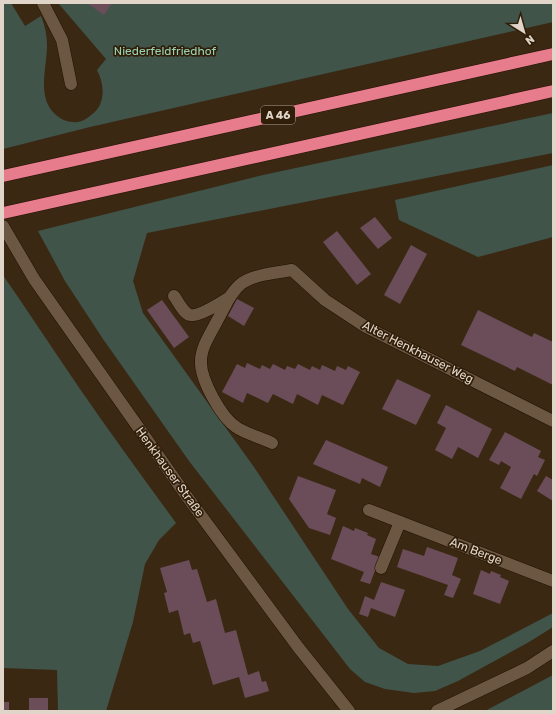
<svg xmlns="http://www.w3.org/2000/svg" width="556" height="714" viewBox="0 0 556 714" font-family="Rubik,sans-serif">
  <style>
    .green { fill: #40544a }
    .building { fill: #6a4d59 }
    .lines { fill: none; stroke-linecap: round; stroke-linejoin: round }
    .minor-casing { stroke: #211000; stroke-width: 13 }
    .highway-casing { stroke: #211000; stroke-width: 13 }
    .minor { stroke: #6c5742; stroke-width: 12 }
    .highway { stroke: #e77c8d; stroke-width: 12 }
    .labels { text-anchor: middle; stroke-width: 3.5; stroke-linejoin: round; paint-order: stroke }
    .shield { fill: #301e09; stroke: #ac9e8f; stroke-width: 1 }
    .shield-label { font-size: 11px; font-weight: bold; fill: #e1d5c9 }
    .park-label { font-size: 12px; fill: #98d3b6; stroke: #301e09 }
    .street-label { font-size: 12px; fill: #e1d5c9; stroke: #301e09 }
  </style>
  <rect width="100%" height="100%" fill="#3a2813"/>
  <!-- green -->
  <g class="green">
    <path d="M3,3H11L25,26L41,16C45,26 47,35 47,45C47,68 36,98 56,115C61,119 66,122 73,122C79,123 85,120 90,116C106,106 105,85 97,70L106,59L58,3H553V22L90,127L3,149Z"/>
    <path d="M553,113V153L147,233L133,281L143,313L254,467L348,609L379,648L408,664L438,666L480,651L553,613V627L529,642L458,681L435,691L414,693L385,689L365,682L350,669L189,461L103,339L65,281L38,231L263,175Z"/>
    <path d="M553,165V237L478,257L399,220L395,200Z"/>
    <path d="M3,275C29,313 54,351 80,389C111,434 144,479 176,523L159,540L145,564L133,622L106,711H58L57,670L3,668Z"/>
    <path d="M553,675V711H485Z"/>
  </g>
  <!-- building -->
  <g class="building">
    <path d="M87,3H112L104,15Z"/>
    <path d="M375,217L392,238L378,249L360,228Z"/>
    <path d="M337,231L371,274L357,285L323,242Z"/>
    <path d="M411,245L427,254L400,304L384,295Z"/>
    <path d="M237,299L254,308L244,326L228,316Z"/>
    <path d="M162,300L189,337L174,348L147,310Z"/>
    <path d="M478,310L532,337L534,333L553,342V385L517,367L515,371L461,345Z"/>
    <path d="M247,363L260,369L262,365L270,369L273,364L285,370L287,366L295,369L298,364L310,370L312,366L320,370L322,365L335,371L337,366L346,370L348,366L360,372L343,405L322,395L318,405L297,394L293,404L273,394L268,403L247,393L243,403L222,392L237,364L245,368Z"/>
    <path d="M397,379L431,395L416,425L382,409Z"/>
    <path d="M446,405L492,429L478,458L458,447L452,459L435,450L446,428L437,423Z"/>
    <path d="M505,432L541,451L538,457L545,460L537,476L534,474L521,499L500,488L511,467L501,461L499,465L489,460Z"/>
    <path d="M326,440L388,467L380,487L362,478L360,484L313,464Z"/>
    <path d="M298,476L336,490L327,514L336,518L330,535L309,528L289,499Z"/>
    <path d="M546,476L553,480V501L537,491Z"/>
    <path d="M343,526L354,531L355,528L368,533L367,535L376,539L371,554L380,557L370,584L360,581L364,572L331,559Z"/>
    <path d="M427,547L458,558L452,575L461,579L453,598L444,595L448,585L397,567L403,549L424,556Z"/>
    <path d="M189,560L192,570L197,569L207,602L216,599L225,633L236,630L248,675L259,671L262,682L266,681L269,691L245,698L239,677L213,685L200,641L193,643L190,633L184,635L178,610L169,613L164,593L167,592L160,568Z"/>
    <path d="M481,570L490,574L491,571L501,575L500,577L509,581L500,604L473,594Z"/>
    <path d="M381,582L405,590L395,617L371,608L368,617L359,614L365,596L374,600Z"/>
    <rect x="29" y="698" width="19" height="13"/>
    <rect x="3" y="702" width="6" height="9"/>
  </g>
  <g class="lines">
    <!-- minor casing -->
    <g class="minor-casing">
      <g id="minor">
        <path d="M43,3L62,40L71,84"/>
        <path d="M3,226L34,279L188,498L298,647L349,711"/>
        <path d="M174,296C178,301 183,313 190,315C199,317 222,302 230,297"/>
        <path d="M272,443C262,438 244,433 236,427C221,417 200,379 201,361C201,347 211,333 217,321C224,309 230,292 242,283C256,274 275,273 292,270L325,300L366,327L553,421"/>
        <path d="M369,510L553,581"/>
        <path d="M381,568L400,522"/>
        <path d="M437,711L527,668L553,651"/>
      </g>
    </g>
    <!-- highway casing -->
    <g class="highway-casing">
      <g id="highway">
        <path d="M3,176L553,54"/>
        <path d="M3,213L553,91"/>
      </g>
    </g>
    <!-- minor -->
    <use href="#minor" class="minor"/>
    <!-- highway -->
    <use href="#highway" class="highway"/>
  </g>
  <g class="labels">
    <!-- shield labels -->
    <rect class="shield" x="261" y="106" width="34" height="18" rx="3"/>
    <g class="shield-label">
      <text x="278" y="119">A 46</text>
    </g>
    <!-- park labels -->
    <g class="park-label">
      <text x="165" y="55">Niederfeldfriedhof</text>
    </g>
    <!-- street labels -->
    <g class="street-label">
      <text transform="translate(418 352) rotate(27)" y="4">Alter Henkhauser Weg</text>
      <text transform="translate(170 472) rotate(54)" y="4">Henkhauser Straße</text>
      <text transform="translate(476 551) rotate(21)" y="4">Am Berge</text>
    </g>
  </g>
  <!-- border -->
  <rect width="556" height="714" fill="none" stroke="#e1d5c9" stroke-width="8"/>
  <!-- north arrow -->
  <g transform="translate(524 32) rotate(143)" stroke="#301e09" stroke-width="3" paint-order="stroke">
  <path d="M0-3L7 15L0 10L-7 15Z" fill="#e1d5c9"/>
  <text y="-6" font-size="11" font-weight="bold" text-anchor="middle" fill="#e1d5c9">N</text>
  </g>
</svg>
